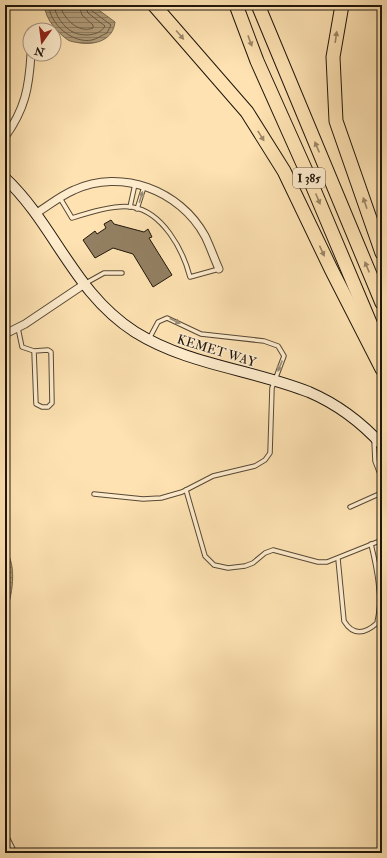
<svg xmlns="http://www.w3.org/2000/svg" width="387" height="858" viewBox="0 0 387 858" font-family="'IM FELL Double Pica',serif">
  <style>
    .water { fill: url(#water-rules); stroke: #77674e }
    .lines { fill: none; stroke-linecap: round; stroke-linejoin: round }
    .shore { stroke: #685a43; stroke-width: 1 }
    .building { fill: #938062; stroke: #1f160c }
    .lane-casing { stroke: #574936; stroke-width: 5.5 }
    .street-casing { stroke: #574936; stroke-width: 9 }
    .secondary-casing { stroke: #1f160c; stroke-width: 12 }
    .highway-casing { stroke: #1f160c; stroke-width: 15 }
    .lane { stroke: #feeccd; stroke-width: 3.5 }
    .street { stroke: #feeccd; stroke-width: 7 }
    .secondary { stroke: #feeccd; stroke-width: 10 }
    .highway { stroke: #fee2b2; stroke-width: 13 }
    .oneway { fill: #9a8667 }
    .oneway2 { fill: #9a8c76 }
    .labels { text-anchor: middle; stroke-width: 3; stroke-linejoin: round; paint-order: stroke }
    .shield { fill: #feeccd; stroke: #625646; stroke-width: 1 }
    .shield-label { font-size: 12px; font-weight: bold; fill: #1f160c }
    .street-label { font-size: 13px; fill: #1f160c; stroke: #feeccd }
  </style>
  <defs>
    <pattern id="water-rules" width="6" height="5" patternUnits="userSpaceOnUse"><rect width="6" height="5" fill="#b29d7a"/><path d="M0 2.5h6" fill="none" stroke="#907f62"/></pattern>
  </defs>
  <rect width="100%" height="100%" fill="#fee2b2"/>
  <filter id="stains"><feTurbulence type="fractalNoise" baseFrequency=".005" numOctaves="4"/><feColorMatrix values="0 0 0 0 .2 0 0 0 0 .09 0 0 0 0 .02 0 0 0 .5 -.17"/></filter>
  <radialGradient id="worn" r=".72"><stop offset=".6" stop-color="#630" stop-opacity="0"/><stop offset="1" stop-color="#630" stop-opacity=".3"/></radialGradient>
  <!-- water -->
  <g class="water">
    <path d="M45,5H92L115,22C113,40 96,45 80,43C76,42 71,42 68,40C58,33 44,18 45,5Z"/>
    <path d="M5,550C18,564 12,599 5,614Z"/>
  </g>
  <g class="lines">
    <!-- shore -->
    <g class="shore">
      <path d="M49,5C49,24 73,44 92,40C97,39 102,35 107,33L111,25L91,10L90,5"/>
      <path d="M54,5C54,14 65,29 73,32C82,37 100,36 105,26L88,13L85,5"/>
      <path d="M60,5C63,18 78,34 93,28V25L82,15L79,5"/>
      <path d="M5,559L9,570L5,605"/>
    </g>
  </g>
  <!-- building -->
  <path class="building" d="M111,220L114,224L144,232L148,229L152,237L149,238L172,275L153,287L133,254L113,248L95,258L83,240L95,231L97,234L106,228L104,224Z"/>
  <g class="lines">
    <!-- lane casing -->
    <g class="lane-casing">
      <g id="lane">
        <path d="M60,198L72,218C87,213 115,204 132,207C163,212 183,250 190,277L219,269"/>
        <path d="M130,207L135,184"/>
        <path d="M137,209L144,187"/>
        <path d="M86,283L104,273H122"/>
        <path d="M18,328L22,347L34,351L36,404L42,407H48L52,403L51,352L48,350L34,351"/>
        <path d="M186,490L205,556L214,565L228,568L245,566L253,563L265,553L273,550L318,562H327L382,540"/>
        <path d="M94,494L143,499L161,498L182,492L213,476L255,466L265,460L270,453L272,388L284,356L278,346L264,341L201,334L167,318L158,322L149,339"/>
        <path d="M350,507L379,494L382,487V479L375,461L374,440"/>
        <path d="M338,559L344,621C353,636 365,634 377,623C383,598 377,569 371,544"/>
        <path d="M5,833L15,853"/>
      </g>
    </g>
    <!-- street casing -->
    <g class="street-casing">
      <g id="street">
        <path d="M5,137C25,109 29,88 31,54"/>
        <path d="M35,214C48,206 60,196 74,190C121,168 180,190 205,236C210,246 214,258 219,269"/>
        <path d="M5,334L25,324L83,285"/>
      </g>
    </g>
    <!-- secondary casing -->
    <g class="secondary-casing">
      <path id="secondary" d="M5,178C55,225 73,292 135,332C188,365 251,369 309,392C337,404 362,423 382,445"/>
    </g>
    <!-- highway casing -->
    <g class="highway-casing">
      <g id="highway">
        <path d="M154,5L247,112L284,171L331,269L382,369"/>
        <path d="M236,5L257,61L307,173L382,351"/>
        <path d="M258,5L382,303"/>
        <path d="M342,5L333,57L336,121L382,253"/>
      </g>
    </g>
    <!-- lane -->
    <use href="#lane" class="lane"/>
    <!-- street -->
    <use href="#street" class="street"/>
    <!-- secondary -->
    <use href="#secondary" class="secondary"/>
    <!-- highway -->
    <use href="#highway" class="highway"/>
  </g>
  <!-- one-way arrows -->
  <defs><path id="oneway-solid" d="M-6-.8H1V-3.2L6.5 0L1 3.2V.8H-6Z"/></defs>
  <g class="oneway">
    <use href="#oneway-solid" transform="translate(180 35) rotate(49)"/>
    <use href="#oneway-solid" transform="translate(336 37) rotate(-82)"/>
    <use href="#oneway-solid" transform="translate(250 41) rotate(70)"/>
    <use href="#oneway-solid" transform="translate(261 136) rotate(58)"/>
    <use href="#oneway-solid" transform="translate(317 147) rotate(-113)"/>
    <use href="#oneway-solid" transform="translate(318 199) rotate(67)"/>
    <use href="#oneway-solid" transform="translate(365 203) rotate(-109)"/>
    <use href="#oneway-solid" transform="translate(322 251) rotate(65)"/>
    <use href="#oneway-solid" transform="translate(367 267) rotate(-113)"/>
  </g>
  <g class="oneway2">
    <use href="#oneway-solid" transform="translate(141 197) rotate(-73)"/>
    <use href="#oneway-solid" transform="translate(175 321) rotate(27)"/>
    <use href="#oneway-solid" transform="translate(280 366) rotate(112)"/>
  </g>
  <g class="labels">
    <!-- shield labels -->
    <rect class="shield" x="293" y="168" width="32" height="20" rx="3"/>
    <g class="shield-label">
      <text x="309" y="182">I 385</text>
    </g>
    <!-- street labels -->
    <g class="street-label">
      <text transform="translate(217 350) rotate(17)" y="5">KEMET WAY</text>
    </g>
  </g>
  <!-- margin -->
  <rect width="387" height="858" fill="none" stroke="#fee2b2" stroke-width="20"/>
  <rect x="6" y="6" width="375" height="846" fill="none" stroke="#1f160c" stroke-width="2"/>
  <rect x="10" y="10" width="367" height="838" fill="none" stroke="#1f160c"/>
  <!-- north arrow -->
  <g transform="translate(42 42) rotate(194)"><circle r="19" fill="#feeccd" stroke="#a59680"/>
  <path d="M0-3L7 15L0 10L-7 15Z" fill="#8f2418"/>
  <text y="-6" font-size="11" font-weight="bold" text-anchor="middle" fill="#1f160c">N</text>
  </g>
  <rect width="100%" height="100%" filter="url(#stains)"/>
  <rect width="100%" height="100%" fill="url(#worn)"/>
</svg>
